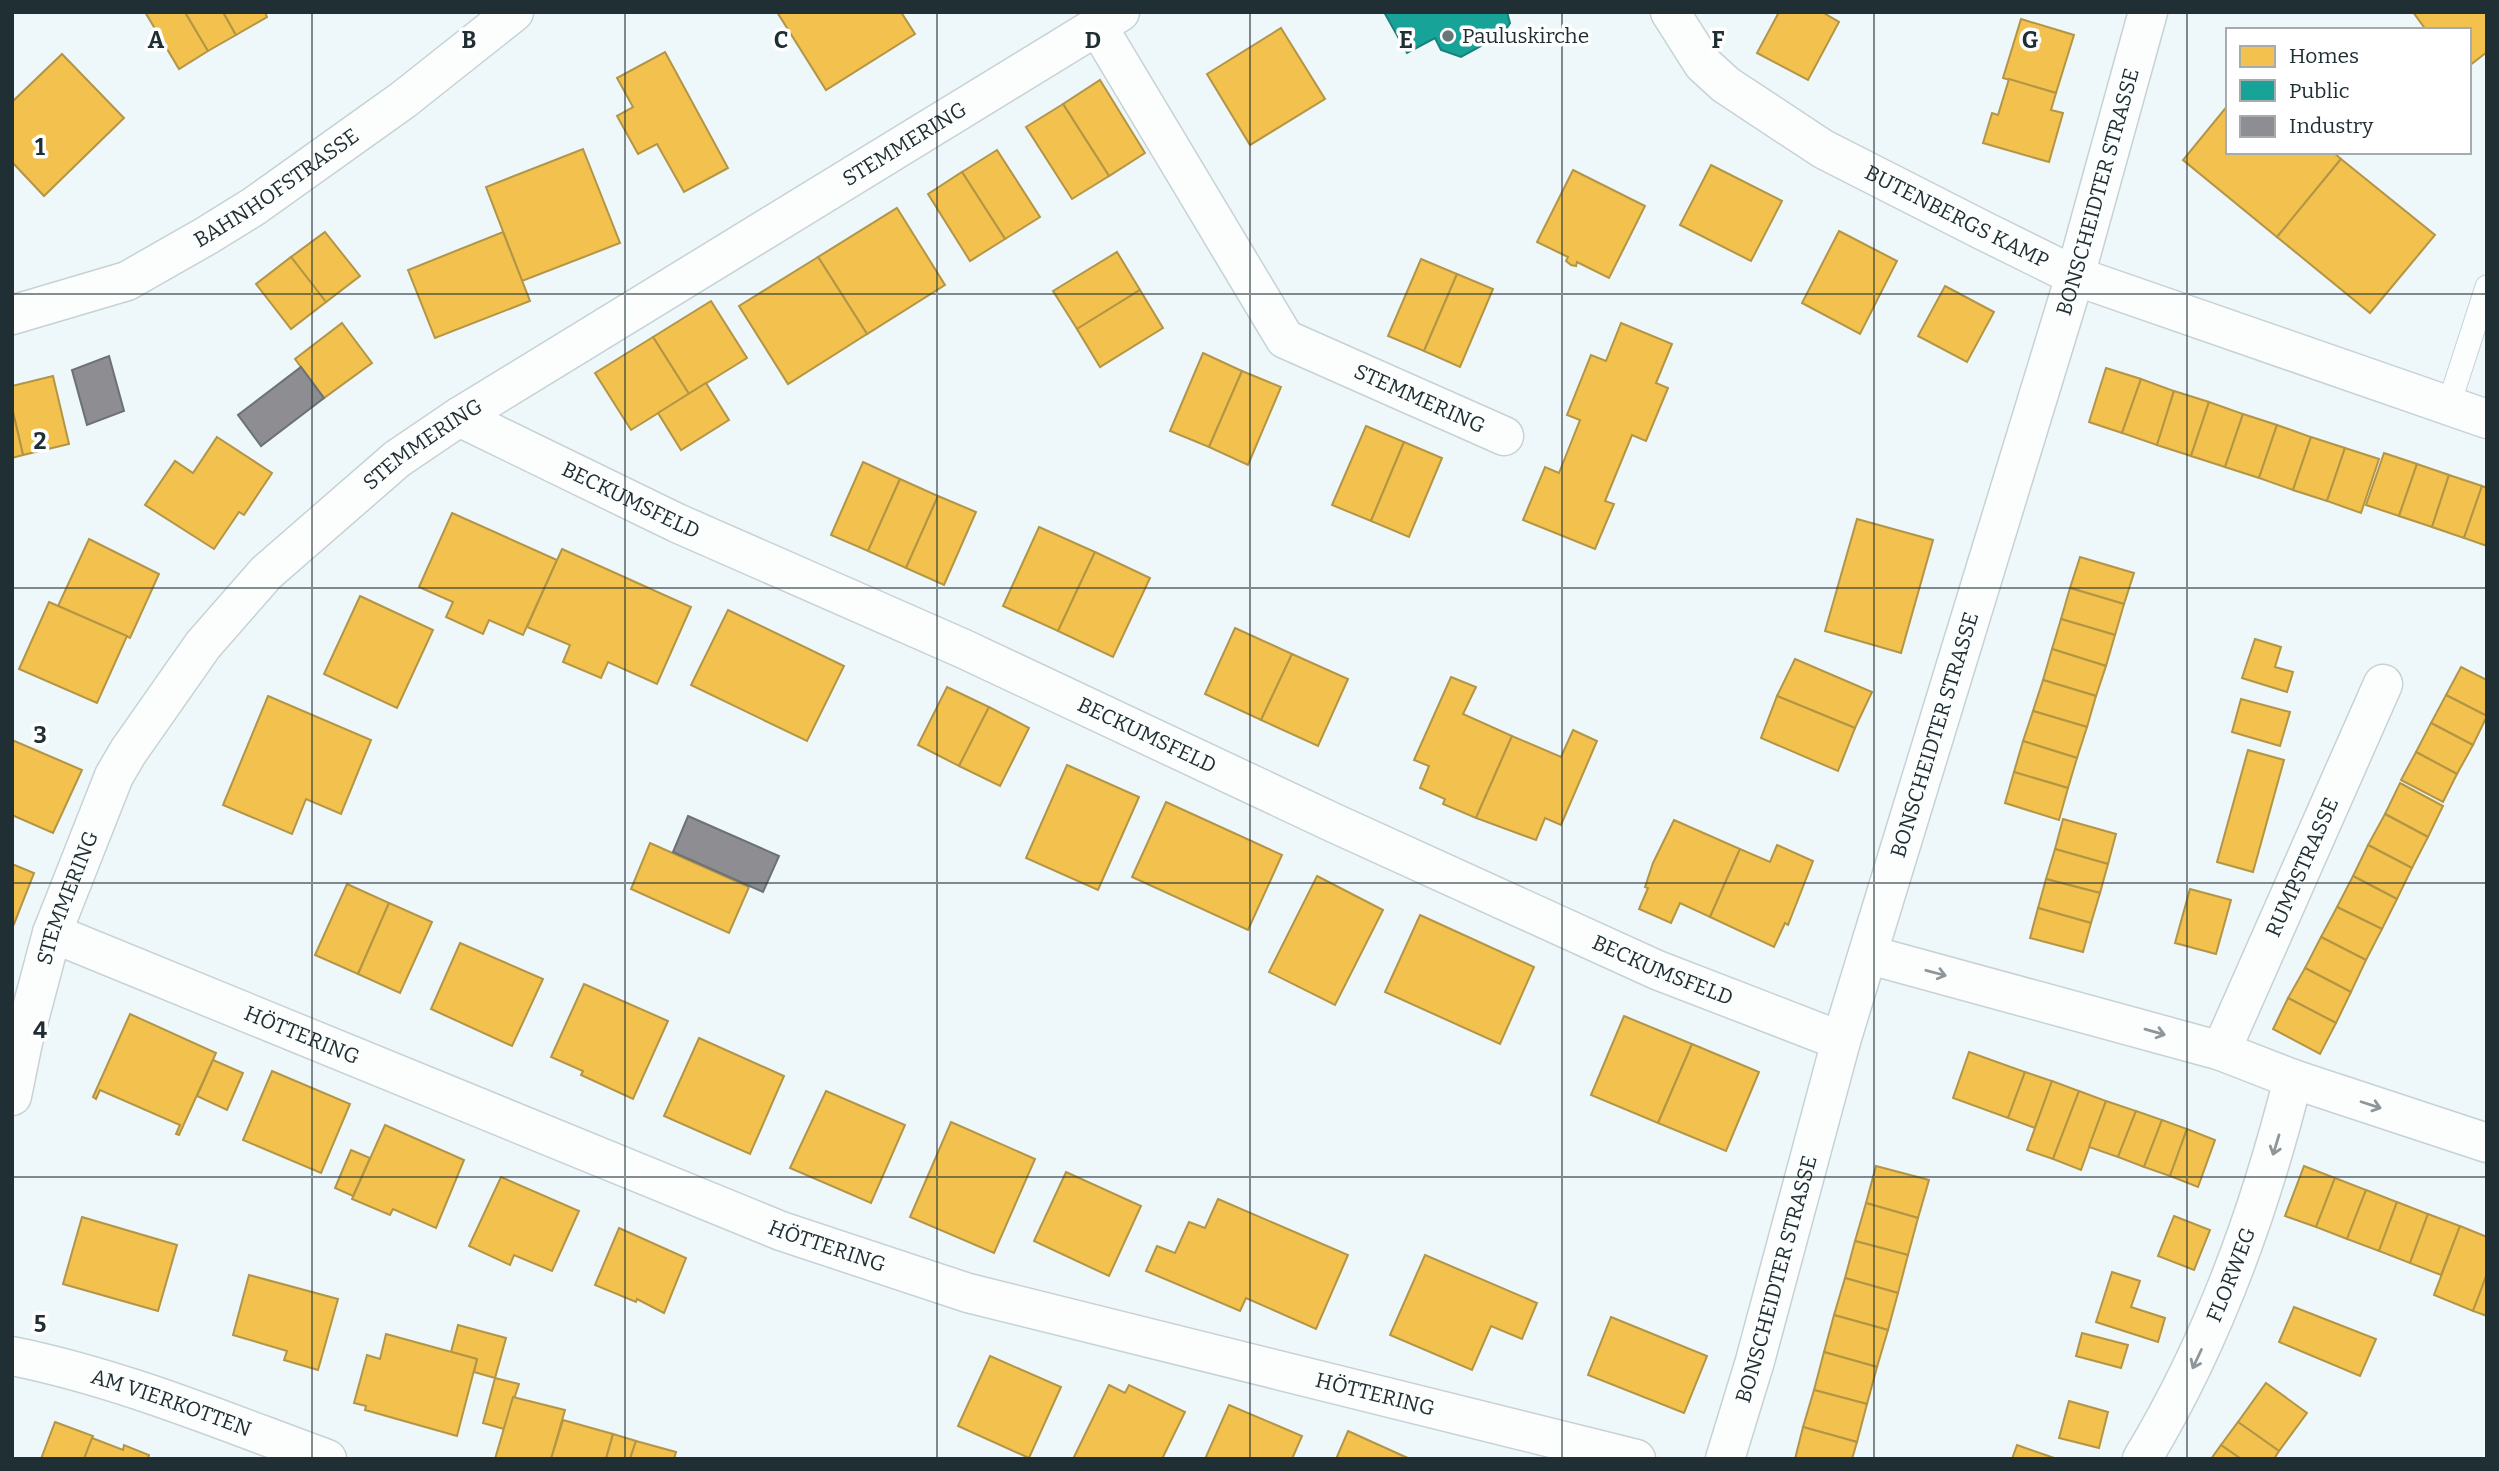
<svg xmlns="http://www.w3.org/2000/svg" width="2499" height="1471" viewBox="0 0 2499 1471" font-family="Bitter,serif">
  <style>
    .homes { fill: #f2c14e; stroke: #b39546; stroke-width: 2 }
    .public { fill: #17a398; stroke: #1a807a; stroke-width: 2 }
    .industry { fill: #8d8d92; stroke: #6c7176; stroke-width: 2 }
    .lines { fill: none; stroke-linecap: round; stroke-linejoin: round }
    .lane-casing { stroke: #c7d2d5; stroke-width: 25 }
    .street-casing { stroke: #c7d2d5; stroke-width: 41 }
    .lane { stroke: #fcfefe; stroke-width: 23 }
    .street { stroke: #fcfefe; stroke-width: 38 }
    .oneway { stroke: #8e9699 }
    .grid { fill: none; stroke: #202f34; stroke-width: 2; stroke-opacity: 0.55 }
    .poi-dot { fill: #687579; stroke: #fff; stroke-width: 2.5 }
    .labels { text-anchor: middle; stroke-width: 7; stroke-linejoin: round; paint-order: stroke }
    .poi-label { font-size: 21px; fill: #202f34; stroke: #fff; text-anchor: start }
    .street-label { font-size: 21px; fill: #202f34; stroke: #fff }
    .grid-label { font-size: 23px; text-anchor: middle; font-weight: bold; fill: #202f34; stroke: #fff; stroke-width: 7; stroke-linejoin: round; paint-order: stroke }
  </style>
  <rect width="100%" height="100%" fill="#eef7fa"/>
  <!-- homes -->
  <g class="homes">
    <path d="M145,12H185L208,51L179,69Z"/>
    <path d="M185,12H223L236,35L208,51Z"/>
    <path d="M223,12H265L267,17L236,35Z"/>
    <path d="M777,12H901L915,34L826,90Z"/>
    <path d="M1779,12H1822L1839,22L1808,80L1757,53Z"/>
    <path d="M2413,12H2487V52L2469,66V30H2426Z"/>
    <path d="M2021,19L2074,35L2056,93L2003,78Z"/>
    <path d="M1281,28L1325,99L1250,145L1207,74Z"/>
    <path d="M665,52L728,168L684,192L657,144L638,154L617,116L633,107L617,78Z"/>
    <path d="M62,54L124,118L44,196L12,162V102Z"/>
    <path d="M2009,79L2056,93L2051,110L2063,113L2049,162L1983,143L1992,113L1998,115Z"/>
    <path d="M1100,80L1145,153L1109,176L1063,104Z"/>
    <path d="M1063,104L1109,176L1072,199L1026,127Z"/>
    <path d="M2228,105V152H2333L2341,159L2277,237L2183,160Z"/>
    <path d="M583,149L620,243L522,281L486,187Z"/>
    <path d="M997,150L1040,217L1005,239L962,172Z"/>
    <path d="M2341,159L2435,235L2370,313L2277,237Z"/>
    <path d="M1711,165L1782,201L1751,261L1680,225Z"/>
    <path d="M1573,170L1645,206L1609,278L1577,262L1576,266L1571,265L1566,261L1568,257L1537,242Z"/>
    <path d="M962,172L1005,239L970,261L928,194Z"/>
    <path d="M897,208L945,285L867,334L818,257Z"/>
    <path d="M1839,231L1897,261L1860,334L1802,303Z"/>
    <path d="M325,232L360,276L326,302L291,257Z"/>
    <path d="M503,232L530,301L435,338L408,270Z"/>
    <path d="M1117,252L1140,290L1077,329L1053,291Z"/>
    <path d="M291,257L326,302L291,329L256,284Z"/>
    <path d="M818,257L867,334L788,384L739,306Z"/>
    <path d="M1421,259L1457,274L1424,351L1388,336Z"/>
    <path d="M1457,274L1493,289L1460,367L1424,351Z"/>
    <path d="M1945,286L1994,312L1967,362L1918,336Z"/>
    <path d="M1140,290L1163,328L1100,367L1077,329Z"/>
    <path d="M711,301L747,358L689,394L653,337Z"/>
    <path d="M342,323L372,363L324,398L295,359Z"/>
    <path d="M1621,323L1672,344L1656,383L1668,388L1646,441L1632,435L1605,501L1614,504L1595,549L1523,520L1545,467L1559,473L1580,420L1567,415L1591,355L1606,361Z"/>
    <path d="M653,337L689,394L631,430L595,373Z"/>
    <path d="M1203,353L1242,371L1209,447L1170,431Z"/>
    <path d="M2106,368L2141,379L2122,433L2089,422Z"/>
    <path d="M1242,371L1281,387L1248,465L1209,447Z"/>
    <path d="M53,376L69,444L23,455L12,408V386Z"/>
    <path d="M2141,379L2174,391L2157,445L2122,433Z"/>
    <path d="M706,383L729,420L681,450L658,413Z"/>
    <path d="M2174,391L2209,402L2191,456L2157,445Z"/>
    <path d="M2209,402L2243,414L2225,467L2191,456Z"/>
    <path d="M12,408L23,455L12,458Z"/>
    <path d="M2243,414L2277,425L2259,478L2225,467Z"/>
    <path d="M2277,425L2311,437L2293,490L2259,478Z"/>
    <path d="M1366,426L1404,442L1371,521L1332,505Z"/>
    <path d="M217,437L272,473L244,515L239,512L214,549L145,505L175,461L193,473Z"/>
    <path d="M2311,437L2345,448L2327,501L2293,490Z"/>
    <path d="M1404,442L1442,458L1409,537L1371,521Z"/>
    <path d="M2345,448L2379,459L2361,513L2327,501Z"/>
    <path d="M2384,453L2417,464L2399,516L2366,505Z"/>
    <path d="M863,462L900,479L868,551L831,535Z"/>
    <path d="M2417,464L2449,475L2432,527L2399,516Z"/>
    <path d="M2449,475L2482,486L2464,538L2432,527Z"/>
    <path d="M900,479L938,496L906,568L868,551Z"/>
    <path d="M2482,486L2487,488V546L2464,538Z"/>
    <path d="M938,496L976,512L944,585L906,568Z"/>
    <path d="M452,513L557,560L523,635L489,620L483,634L446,617L453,602L419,587Z"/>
    <path d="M1857,519L1933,540L1901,653L1825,631Z"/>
    <path d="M1039,527L1095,552L1058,631L1003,606Z"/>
    <path d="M89,539L159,574L130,638L58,606Z"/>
    <path d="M562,549L691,607L657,684L608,662L601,678L563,662L570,645L527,627Z"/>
    <path d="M1095,552L1150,578L1113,657L1058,631Z"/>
    <path d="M2080,557L2134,573L2124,604L2070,588Z"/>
    <path d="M2070,588L2124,604L2115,635L2061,619Z"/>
    <path d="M360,596L433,630L397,708L324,674Z"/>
    <path d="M49,602L127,636L97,703L19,669Z"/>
    <path d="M728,610L844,666L807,741L691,685Z"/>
    <path d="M2061,619L2115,635L2106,666L2052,649Z"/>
    <path d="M1235,628L1292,654L1261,720L1205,694Z"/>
    <path d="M2255,639L2281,647L2275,667L2293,672L2287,692L2242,678Z"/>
    <path d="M2052,649L2106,666L2096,696L2043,680Z"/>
    <path d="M1292,654L1348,679L1318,746L1261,720Z"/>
    <path d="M1795,659L1872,692L1855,728L1777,696Z"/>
    <path d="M2461,667L2487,680V716L2446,695Z"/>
    <path d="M1451,677L1476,687L1463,714L1512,736L1476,818L1443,804L1445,799L1420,788L1429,766L1414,760Z"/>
    <path d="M2043,680L2096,696L2087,727L2033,711Z"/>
    <path d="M947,687L989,707L959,766L918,745Z"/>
    <path d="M2446,695L2487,716L2473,745L2431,723Z"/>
    <path d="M268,696L371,740L341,814L306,799L292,834L223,805Z"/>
    <path d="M1777,696L1855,728L1838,771L1761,738Z"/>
    <path d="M2241,699L2290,712L2280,746L2232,732Z"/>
    <path d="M989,707L1029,728L1000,786L959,766Z"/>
    <path d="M2033,711L2087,727L2077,758L2023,741Z"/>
    <path d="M2431,723L2473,745L2457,774L2416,752Z"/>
    <path d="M1573,730L1597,741L1561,825L1545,818L1536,840L1476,818L1512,736L1561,757Z"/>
    <path d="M12,740L82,770L53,833L12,815Z"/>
    <path d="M2023,741L2077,758L2068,788L2014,772Z"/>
    <path d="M2248,750L2284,760L2253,872L2217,862Z"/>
    <path d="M2416,752L2457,774L2443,802L2401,780Z"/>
    <path d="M1067,765L1139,797L1098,890L1026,858Z"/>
    <path d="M2014,772L2068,788L2059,820L2005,803Z"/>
    <path d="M2400,783L2443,806L2428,837L2385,814Z"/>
    <path d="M1166,802L1282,855L1248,930L1132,877Z"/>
    <path d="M2385,814L2428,837L2412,868L2368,845Z"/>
    <path d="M2063,819L2116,834L2108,864L2055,849Z"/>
    <path d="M1674,820L1740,849L1710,917L1680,903L1671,923L1639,909L1648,888L1645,887L1653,863Z"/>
    <path d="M650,843L749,887L729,933L631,889Z"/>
    <path d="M1777,845L1813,861L1788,925L1785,923L1774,947L1710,917L1740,849L1770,862Z"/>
    <path d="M2368,845L2412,868L2397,899L2353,876Z"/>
    <path d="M2055,849L2108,864L2100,893L2046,879Z"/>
    <path d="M12,864L34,873L14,924L12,923Z"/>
    <path d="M1317,876L1383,910L1335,1005L1269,972Z"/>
    <path d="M2353,876L2397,899L2382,929L2337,907Z"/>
    <path d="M2046,879L2100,893L2091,923L2038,908Z"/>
    <path d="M347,884L389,903L358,974L315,955Z"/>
    <path d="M2190,889L2231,900L2216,954L2175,943Z"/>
    <path d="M389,903L432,922L400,993L358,974Z"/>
    <path d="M2337,907L2382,929L2366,960L2321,937Z"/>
    <path d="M2038,908L2091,923L2083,952L2030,938Z"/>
    <path d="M1420,915L1534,967L1500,1044L1385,992Z"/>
    <path d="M2321,937L2366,960L2351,992L2305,968Z"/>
    <path d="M460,943L543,979L512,1046L431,1009Z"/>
    <path d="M2305,968L2351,992L2336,1023L2288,998Z"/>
    <path d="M584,984L668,1021L633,1099L581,1075L583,1071L551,1057Z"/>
    <path d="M2288,998L2336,1023L2320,1054L2273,1029Z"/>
    <path d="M130,1014L216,1053L179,1135L176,1134L180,1125L100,1090L96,1099L93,1097Z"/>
    <path d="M1624,1016L1692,1044L1658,1123L1591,1095Z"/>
    <path d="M699,1038L784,1076L750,1154L664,1116Z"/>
    <path d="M1692,1044L1759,1072L1726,1151L1658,1123Z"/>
    <path d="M1969,1052L2025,1072L2008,1118L1953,1098Z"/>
    <path d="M213,1060L243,1073L227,1110L197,1096Z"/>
    <path d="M272,1071L350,1104L321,1173L243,1140Z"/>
    <path d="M2025,1072L2052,1081L2035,1128L2008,1118Z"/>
    <path d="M2052,1081L2079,1091L2053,1159L2027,1150Z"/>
    <path d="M826,1091L905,1125L871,1203L790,1168Z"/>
    <path d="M2079,1091L2106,1101L2081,1170L2053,1159Z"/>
    <path d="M2106,1101L2136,1111L2118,1157L2089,1147Z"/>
    <path d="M2136,1111L2162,1120L2144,1167L2118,1157Z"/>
    <path d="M2162,1120L2187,1129L2170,1176L2144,1167Z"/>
    <path d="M951,1122L1035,1159L994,1253L910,1217Z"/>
    <path d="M385,1125L464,1160L436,1228L393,1209L390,1215L352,1199Z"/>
    <path d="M2187,1129L2215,1140L2198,1187L2170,1176Z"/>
    <path d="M351,1150L370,1158L353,1196L335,1188Z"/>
    <path d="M1876,1166L1929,1180L1918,1218L1866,1203Z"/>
    <path d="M2304,1166L2335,1178L2316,1227L2285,1216Z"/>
    <path d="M1066,1172L1141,1206L1109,1276L1034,1241Z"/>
    <path d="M501,1177L579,1211L552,1271L514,1255L510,1265L469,1246Z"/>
    <path d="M2335,1178L2366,1190L2347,1239L2316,1227Z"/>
    <path d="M2366,1190L2397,1202L2379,1251L2347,1239Z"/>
    <path d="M1218,1199L1348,1255L1316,1329L1246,1298L1240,1311L1146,1271L1157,1246L1175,1253L1189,1222L1205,1228Z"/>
    <path d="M2397,1202L2428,1214L2410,1263L2379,1251Z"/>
    <path d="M1866,1203L1918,1218L1908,1255L1855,1241Z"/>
    <path d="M2428,1214L2460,1226L2441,1275L2410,1263Z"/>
    <path d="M2174,1216L2210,1230L2194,1270L2158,1256Z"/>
    <path d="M82,1217L177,1245L158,1311L63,1284Z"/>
    <path d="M2460,1226L2487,1237V1274L2473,1311L2434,1295Z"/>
    <path d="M619,1228L686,1258L664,1313L637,1299L636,1302L595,1285Z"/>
    <path d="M1855,1241L1908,1255L1898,1293L1845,1278Z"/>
    <path d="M1425,1255L1537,1303L1522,1339L1491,1326L1472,1370L1390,1335Z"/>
    <path d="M2112,1272L2140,1281L2131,1307L2165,1318L2158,1342L2096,1322Z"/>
    <path d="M2487,1274V1316L2473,1311Z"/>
    <path d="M249,1275L338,1299L318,1370L284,1360L287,1351L233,1335Z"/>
    <path d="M1845,1278L1898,1293L1888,1330L1834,1315Z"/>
    <path d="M2294,1307L2376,1339L2360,1376L2279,1342Z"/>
    <path d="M1834,1315L1888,1330L1877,1367L1824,1352Z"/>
    <path d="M1611,1317L1707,1356L1684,1413L1588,1375Z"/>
    <path d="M458,1325L506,1338L495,1378L474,1372L477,1359L451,1352Z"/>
    <path d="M2082,1333L2128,1345L2121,1368L2076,1356Z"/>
    <path d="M386,1334L477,1359L457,1436L365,1410L366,1406L354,1403L367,1355L380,1359Z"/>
    <path d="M1824,1352L1877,1367L1867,1404L1814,1390Z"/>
    <path d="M990,1356L1061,1387L1029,1458L958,1426Z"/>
    <path d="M495,1378L519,1384L504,1429L483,1423Z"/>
    <path d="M2266,1383L2307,1413L2279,1451L2238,1422Z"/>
    <path d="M1109,1385L1125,1393L1129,1385L1185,1412L1162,1459H1073Z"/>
    <path d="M1814,1390L1867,1404L1857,1442L1803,1427Z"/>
    <path d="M513,1397L565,1410L551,1459H495Z"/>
    <path d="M2069,1401L2108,1412L2099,1448L2059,1438Z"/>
    <path d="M1229,1405L1302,1436L1292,1459H1205Z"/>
    <path d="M563,1420L613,1434L606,1459H551Z"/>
    <path d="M55,1422L93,1436L84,1459H41Z"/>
    <path d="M2238,1422L2279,1451L2274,1459H2241L2221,1445Z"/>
    <path d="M1803,1427L1857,1442L1852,1459H1795Z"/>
    <path d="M1348,1431L1410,1459H1336Z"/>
    <path d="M613,1434L636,1441L630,1459H606Z"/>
    <path d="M92,1438L123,1450L124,1445L149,1455L148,1459H84Z"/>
    <path d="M636,1441L676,1452L674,1459H630Z"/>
    <path d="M2017,1445L2057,1459H2012Z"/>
    <path d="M2221,1445L2241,1459H2211Z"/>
  </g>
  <!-- public -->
  <path class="public" d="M1384,12H1507L1510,23L1503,34L1461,57L1441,50L1435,38L1407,53Z"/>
  <!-- industry -->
  <g class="industry">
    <path d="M109,356L124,411L87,425L72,370Z"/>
    <path d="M301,367L324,398L261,446L238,415Z"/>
    <path d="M688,816L779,856L763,892L673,852Z"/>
  </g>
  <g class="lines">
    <!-- lane casing -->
    <g class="lane-casing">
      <path id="lane" d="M2448,407L2487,287"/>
    </g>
    <!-- street casing -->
    <g class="street-casing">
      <g id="street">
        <path id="s1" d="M1670,12L1703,64L1726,85L1823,149L1984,231L2075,276L2487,419"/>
        <path id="s2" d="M1098,27L1285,339L1504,436"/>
        <path id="s3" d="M12,315L127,281L206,236L253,207L403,100L514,12"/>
        <path id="s4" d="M459,417L677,523L964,649L1334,823L1657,970L1841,1041"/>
        <path id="s5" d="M52,933L781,1231L968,1293L1636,1459"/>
        <path d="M1870,955L2221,1051L2293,1079L2487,1143"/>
        <path id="s6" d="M2221,1051L2383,684"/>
        <path id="s7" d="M12,1096L23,1042L52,933L114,776L128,752L203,645L266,573L397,459L459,417L1120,12"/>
        <path id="s8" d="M12,1356C121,1378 223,1421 327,1459"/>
        <path id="s9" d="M1725,1459L1755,1361L1841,1041L2075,276L2148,12"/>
        <path id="s10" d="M2142,1459C2213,1342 2260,1211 2293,1079"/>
      </g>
    </g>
    <!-- lane -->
    <use href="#lane" class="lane"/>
    <!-- street -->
    <use href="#street" class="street"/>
  </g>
  <!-- one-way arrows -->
  <defs><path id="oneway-shaft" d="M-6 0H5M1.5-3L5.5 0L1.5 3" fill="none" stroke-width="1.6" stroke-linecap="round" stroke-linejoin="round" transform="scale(1.75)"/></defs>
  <g class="oneway">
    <use href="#oneway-shaft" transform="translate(1936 973) rotate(15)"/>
    <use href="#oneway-shaft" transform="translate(2155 1032) rotate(16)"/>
    <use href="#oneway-shaft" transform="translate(2371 1105) rotate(18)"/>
    <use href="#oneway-shaft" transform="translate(2276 1145) rotate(107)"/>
    <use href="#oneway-shaft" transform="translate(2197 1359) rotate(115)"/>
  </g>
  <!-- grid -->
  <path class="grid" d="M312,12V1459M625,12V1459M937,12V1459M1250,12V1459M1562,12V1459M1874,12V1459M2187,12V1459M12,294H2487M12,588H2487M12,883H2487M12,1177H2487"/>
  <!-- markers -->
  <circle class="poi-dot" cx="1448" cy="36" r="7"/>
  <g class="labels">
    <!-- poi labels -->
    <g class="poi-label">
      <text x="1462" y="43">Pauluskirche</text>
    </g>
    <!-- street labels -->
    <g class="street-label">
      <text dy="7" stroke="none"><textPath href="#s7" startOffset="1362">STEMMERING</textPath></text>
      <text dy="7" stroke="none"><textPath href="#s3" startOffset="296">BAHNHOFSTRASSE</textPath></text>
      <text dy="7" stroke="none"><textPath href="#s9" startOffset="1321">BONSCHEIDTER STRASSE</textPath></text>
      <text dy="7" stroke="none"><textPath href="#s1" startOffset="359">BUTENBERGS KAMP</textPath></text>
      <text dy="7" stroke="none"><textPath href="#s2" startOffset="511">STEMMERING</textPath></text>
      <text dy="7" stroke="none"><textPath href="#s7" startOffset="794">STEMMERING</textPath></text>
      <text dy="7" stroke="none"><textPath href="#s4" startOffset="191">BECKUMSFELD</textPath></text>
      <text dy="7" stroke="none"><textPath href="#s4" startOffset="758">BECKUMSFELD</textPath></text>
      <text dy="7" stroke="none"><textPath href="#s9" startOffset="754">BONSCHEIDTER STRASSE</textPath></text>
      <text dy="7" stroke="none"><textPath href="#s6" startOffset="201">RUMPSTRASSE</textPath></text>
      <text dy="7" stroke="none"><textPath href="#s7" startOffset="206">STEMMERING</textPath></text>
      <text dy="7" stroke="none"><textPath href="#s4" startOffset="1325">BECKUMSFELD</textPath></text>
      <text dy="7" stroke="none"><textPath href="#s5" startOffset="270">HÖTTERING</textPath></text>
      <text dy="7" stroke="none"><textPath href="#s5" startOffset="836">HÖTTERING</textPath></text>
      <text dy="7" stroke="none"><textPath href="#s10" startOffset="205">FLORWEG</textPath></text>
      <text dy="7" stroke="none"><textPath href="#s9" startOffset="187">BONSCHEIDTER STRASSE</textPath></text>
      <text dy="7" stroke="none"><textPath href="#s5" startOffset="1404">HÖTTERING</textPath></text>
      <text dy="7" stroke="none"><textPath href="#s8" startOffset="166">AM VIERKOTTEN</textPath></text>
    </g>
  </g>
  <g class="grid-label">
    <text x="156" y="48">A</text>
    <text x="469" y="48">B</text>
    <text x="781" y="48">C</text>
    <text x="1093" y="48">D</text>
    <text x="1406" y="48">E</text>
    <text x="1718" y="48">F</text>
    <text x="2030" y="48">G</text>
    <text x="40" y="155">1</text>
    <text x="40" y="449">2</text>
    <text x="40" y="743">3</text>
    <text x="40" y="1038">4</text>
    <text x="40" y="1332">5</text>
  </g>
  <!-- border -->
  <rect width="2499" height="1471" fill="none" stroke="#202f34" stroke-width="28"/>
  <!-- legend -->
  <rect x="2226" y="28" width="245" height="126" fill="#ffffff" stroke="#a6acae" stroke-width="2"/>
  <rect x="2240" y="46" width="35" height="21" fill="#f2c14e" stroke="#a6acae" stroke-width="2"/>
  <text x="2289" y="63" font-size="21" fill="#202f34">Homes</text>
  <rect x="2240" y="80" width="35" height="21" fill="#17a398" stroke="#a6acae" stroke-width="2"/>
  <text x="2289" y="98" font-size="21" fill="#202f34">Public</text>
  <rect x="2240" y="116" width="35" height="21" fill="#8d8d92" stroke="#a6acae" stroke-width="2"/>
  <text x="2289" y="133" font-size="21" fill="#202f34">Industry</text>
</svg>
